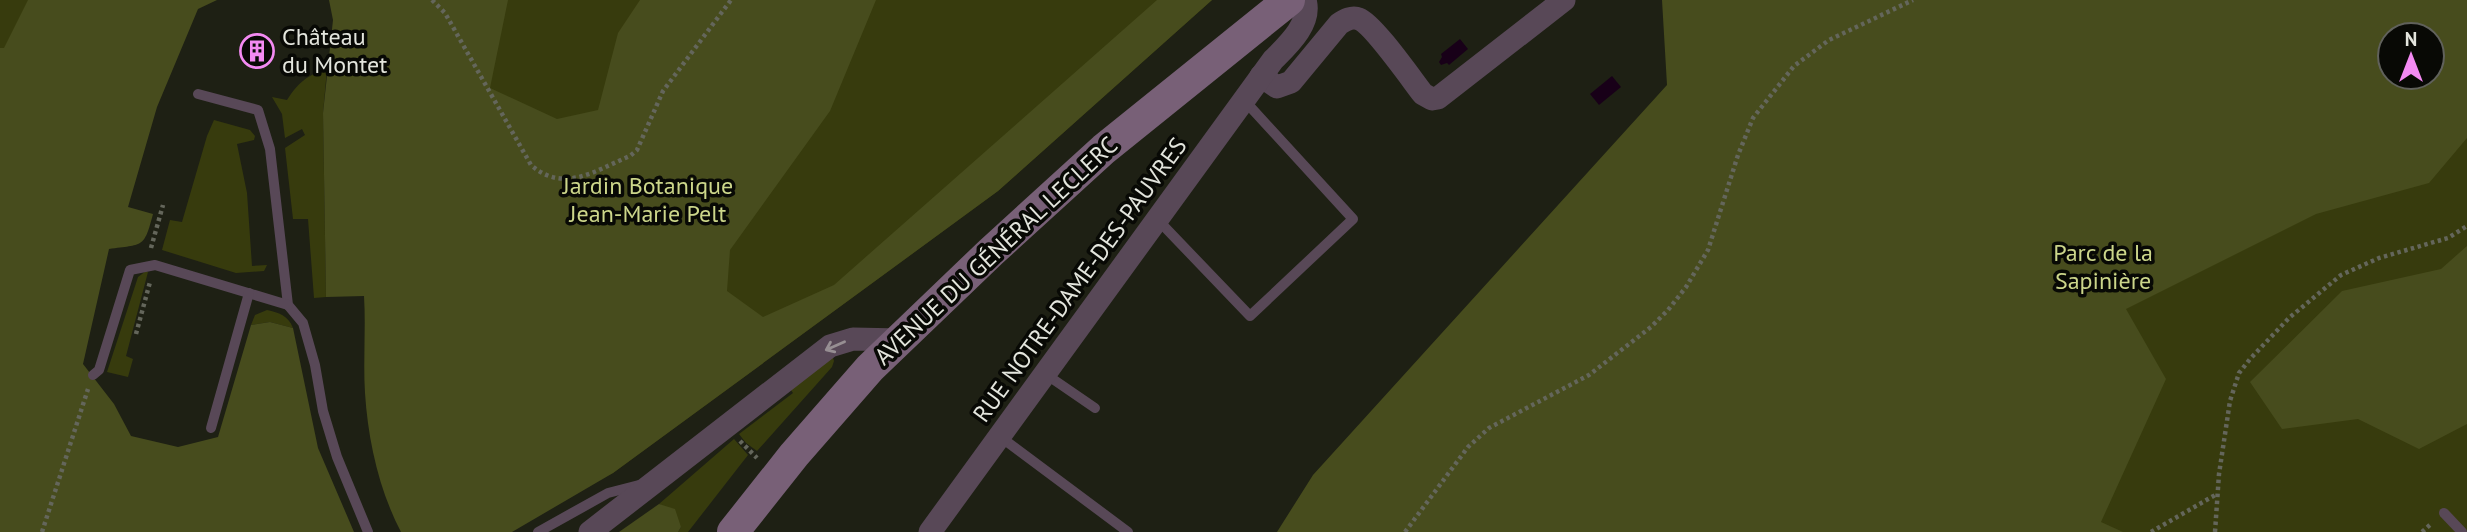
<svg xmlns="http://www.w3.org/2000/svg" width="2467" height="532" viewBox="0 0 2467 532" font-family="'PT Sans',sans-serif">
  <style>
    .green { fill: #373b0d; fill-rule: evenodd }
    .forest { fill: #474c1d; fill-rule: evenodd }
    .water { fill: #180018 }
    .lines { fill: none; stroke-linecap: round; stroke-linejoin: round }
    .path { stroke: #64665b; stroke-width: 4.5; stroke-dasharray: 3.5 3.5; stroke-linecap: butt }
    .lane { stroke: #584857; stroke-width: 10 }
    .street { stroke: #584857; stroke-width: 23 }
    .secondary { stroke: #786077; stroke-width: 32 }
    .oneway { stroke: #978f93 }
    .labels { text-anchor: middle; stroke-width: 7; stroke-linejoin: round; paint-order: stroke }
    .poi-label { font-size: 24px; fill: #e3e5dd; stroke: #080905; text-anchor: start }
    .park-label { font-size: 24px; fill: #ccd68a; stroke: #080905 }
    .street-label { font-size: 24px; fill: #e3e5dd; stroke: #080905 }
  </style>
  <rect width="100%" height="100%" fill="#1e2014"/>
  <!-- green -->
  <g class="green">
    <path d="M0,0H63L0,80Z"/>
    <path d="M424,0H1212L998,191L613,473L494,532Z"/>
    <path d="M2467,0V532H1329L1371,475ZM2390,35H2432V77H2390Z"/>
    <path d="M327,69L323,113L326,297L314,298L308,219H293L285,148L305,135L302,129L285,138L282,114L272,97L287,100C298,83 307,75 327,69Z"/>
    <path d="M214,120L250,130L255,136L254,140L237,144L247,193L252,266L267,265L264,271L236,273L162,250L170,220L182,222L207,136Z"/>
    <path d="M146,271L148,272L126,356L133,359L128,377L107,372L138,277Z"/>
    <path d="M267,310C279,313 288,315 293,328L270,322L251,325L255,315Z"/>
    <path d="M832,354L834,361L832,367L757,451L746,443L739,434L793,393L788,386Z"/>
    <path d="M734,439L748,455L688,532H678L681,527L665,507L659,504Z"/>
  </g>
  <!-- forest -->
  <g class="forest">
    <path d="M28,0H217L198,9L157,107L128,207L153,214C144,249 143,244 109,249L83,364L114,404L131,436L178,447L218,437L251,325L270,322L293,328L318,448L354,532H0V48H4Z"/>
    <path d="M329,0H508L490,88L557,119L598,110L618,33L640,0H876L830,111L730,250L727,291L763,317L834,285L1157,0H1212L998,191L613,473L512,532H401C379,490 368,440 365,393C363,361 366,328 364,296L326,297L323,113L333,20Z"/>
    <path d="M1662,0H2467V138L2429,183L2316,214L2126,309L2166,379L2101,522L2123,532H1277L1313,475L1667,85ZM2390,35H2432V77H2390Z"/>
    <path d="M2467,246V424L2419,449L2358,419L2282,429L2250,382L2342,291L2441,269Z"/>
    <path d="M659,504L675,509L681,527L678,532H619Z"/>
  </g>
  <!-- water -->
  <g class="water">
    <path d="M1460,39L1468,49L1449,65L1447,63L1441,65L1439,62L1442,57L1441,54Z"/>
    <path d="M1612,76L1621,87L1599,105L1590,94Z"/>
  </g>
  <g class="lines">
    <!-- path -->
    <g class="path">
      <path d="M432,0L445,13L531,165C564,194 596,170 630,156L637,150L663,91L731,0"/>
      <path d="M151,248L163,205"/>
      <path d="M136,334L150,282"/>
      <path d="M740,441L757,458"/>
      <path d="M42,532L88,389"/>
      <path d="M1405,532L1468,447L1489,428L1589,375L1651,327L1668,310L1686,287L1708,250L1738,155L1753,118L1794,66L1829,40L1913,0"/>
      <path d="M2151,532L2217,494"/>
      <path d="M2215,532L2219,474L2230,401L2239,373L2250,359L2289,318L2341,275L2379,258L2448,238L2467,226"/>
      <path d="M2422,532L2432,523"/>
    </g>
    <!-- lane -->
    <g class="lane">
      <path d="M198,94L258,110L270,149L288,305L303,323L315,365L323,411L337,457L368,532"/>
      <path d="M1157,219L1250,316L1353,219L1244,100"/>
      <path d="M1044,373L1095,408"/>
      <path d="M93,375L99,370L130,270L155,265L288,305"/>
      <path d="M211,428L249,293"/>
      <path d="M998,435L1128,532"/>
      <path d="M2444,513L2462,532"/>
      <path d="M538,532L608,493L639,485"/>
    </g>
    <!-- street -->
    <g class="street">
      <path d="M1261,76L1277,87L1291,82L1339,24C1345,20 1352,16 1359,19C1373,24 1412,80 1423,94L1432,99L1438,98L1564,0"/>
      <path d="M590,532L830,346L853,339L901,340"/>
      <path d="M930,532L1273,60C1288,45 1312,23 1305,0"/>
    </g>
    <!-- secondary -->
    <path class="secondary" d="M733,532L794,455L870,368L991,252L1104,149L1289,0"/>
  </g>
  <!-- one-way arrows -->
  <defs><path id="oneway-shaft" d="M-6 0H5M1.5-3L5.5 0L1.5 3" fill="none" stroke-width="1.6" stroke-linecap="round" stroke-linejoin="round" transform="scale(1.75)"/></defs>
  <use class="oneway" href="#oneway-shaft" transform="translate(835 346) rotate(156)"/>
  <!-- icons -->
  <defs>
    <g id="building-ring" transform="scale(1.75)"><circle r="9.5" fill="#080905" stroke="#f38af2" stroke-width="1.5"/><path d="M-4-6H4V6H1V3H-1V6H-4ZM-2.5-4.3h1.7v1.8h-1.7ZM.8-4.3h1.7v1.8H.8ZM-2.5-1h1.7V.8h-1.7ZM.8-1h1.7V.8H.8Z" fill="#f38af2"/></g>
  </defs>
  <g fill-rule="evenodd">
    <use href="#building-ring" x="257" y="51"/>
  </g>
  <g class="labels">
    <!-- poi labels -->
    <g class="poi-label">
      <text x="282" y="45">Château<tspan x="282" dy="28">du Montet</tspan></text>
    </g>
    <!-- park labels -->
    <g class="park-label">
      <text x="648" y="194">Jardin Botanique<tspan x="648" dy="28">Jean-Marie Pelt</tspan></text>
      <text x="2103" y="261">Parc de la<tspan x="2103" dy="28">Sapinière</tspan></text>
    </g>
    <!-- street labels -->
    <g class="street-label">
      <text transform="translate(996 251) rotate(-43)" y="8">AVENUE DU GÉNÉRAL LECLERC</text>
      <text transform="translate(1080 280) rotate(-54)" y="8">RUE NOTRE-DAME-DES-PAUVRES</text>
    </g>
  </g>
  <!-- north arrow -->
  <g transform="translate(2411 56)"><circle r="33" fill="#080905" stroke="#60615b" stroke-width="2"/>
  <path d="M0-5L12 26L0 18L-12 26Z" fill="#f38af2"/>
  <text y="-10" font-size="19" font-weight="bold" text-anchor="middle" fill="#e3e5dd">N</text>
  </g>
</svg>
